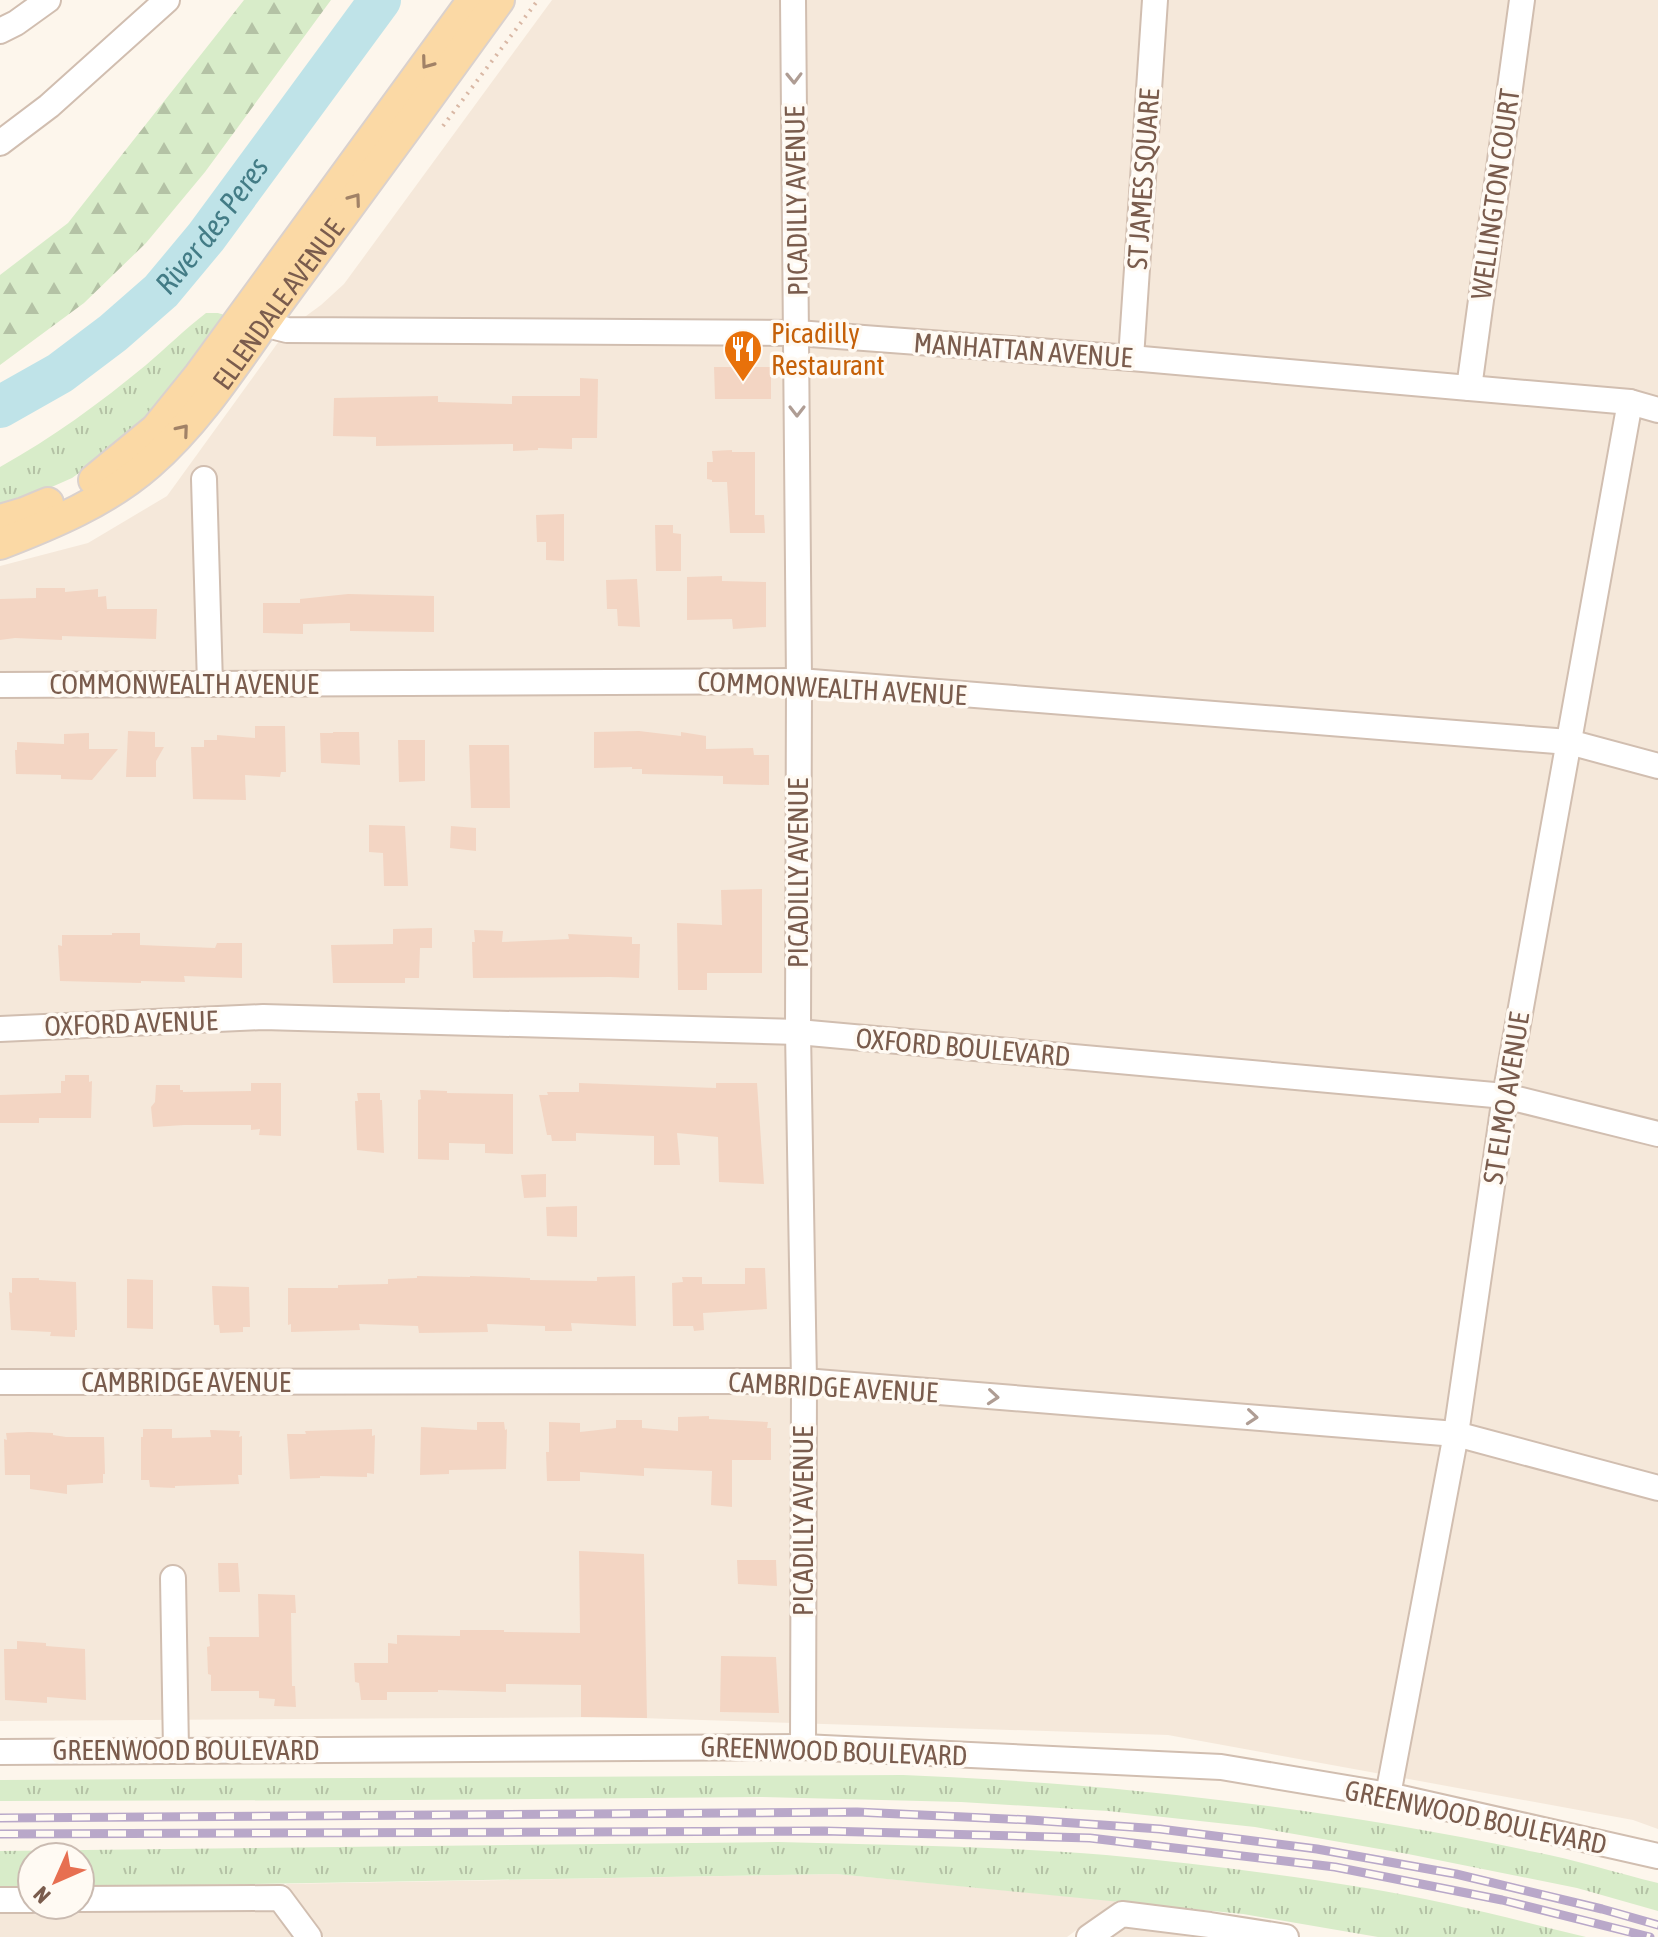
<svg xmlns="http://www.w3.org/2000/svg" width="1658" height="1937" viewBox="0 0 1658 1937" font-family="'Asap Condensed',sans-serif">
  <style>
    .residential { fill: #f5e8da }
    .grass { fill: url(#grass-tufts) }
    .forest { fill: url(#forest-firs) }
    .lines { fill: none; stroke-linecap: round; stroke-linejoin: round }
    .river { stroke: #bfe3e8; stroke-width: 42 }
    .building { fill: #f3d5c3 }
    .minor-casing { stroke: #d1beb0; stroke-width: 28 }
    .major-casing { stroke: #dad1cd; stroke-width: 34 }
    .path { stroke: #d9b8a5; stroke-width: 4; stroke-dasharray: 2 6; stroke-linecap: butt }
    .minor { stroke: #fff; stroke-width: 24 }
    .major { stroke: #fbd9a5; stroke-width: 30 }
    .rail-casing { stroke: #b9a8c9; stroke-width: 9 }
    .rail { stroke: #fffaf3; stroke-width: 6; stroke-dasharray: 18; stroke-linecap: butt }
    .oneway { stroke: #a18267 }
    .oneway2 { stroke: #af9d94 }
    .labels { text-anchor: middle; stroke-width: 7; stroke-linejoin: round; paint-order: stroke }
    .street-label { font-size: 28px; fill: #7a5c4d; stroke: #fffaf3 }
    .food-label { font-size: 28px; fill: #c56008; stroke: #fffaf3; text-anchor: start }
    .water-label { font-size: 30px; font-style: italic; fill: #437c86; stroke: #fffaf3 }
  </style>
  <defs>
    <pattern id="grass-tufts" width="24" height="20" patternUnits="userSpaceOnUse" patternTransform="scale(2)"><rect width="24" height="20" fill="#d8ecc9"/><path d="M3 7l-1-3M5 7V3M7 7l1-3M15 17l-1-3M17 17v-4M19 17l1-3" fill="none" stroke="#b4c2a5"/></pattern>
    <pattern id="forest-firs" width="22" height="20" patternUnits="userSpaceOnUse" patternTransform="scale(2)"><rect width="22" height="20" fill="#d8ecc9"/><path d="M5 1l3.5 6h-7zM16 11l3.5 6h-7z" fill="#b4c2a5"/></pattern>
  </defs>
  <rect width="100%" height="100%" fill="#fdf6ec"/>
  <!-- residential -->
  <g class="residential">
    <path d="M552,0H1658V1829L1633,1820L1168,1735L609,1717L0,1721V566L88,543L167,496L287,330L321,305L344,284Z"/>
    <path d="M836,1874L1116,1901L1067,1937H324L286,1884Z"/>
    <path d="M266,1910L274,1912L293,1937H0V1913Z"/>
    <path d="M1121,1925L1217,1937H1105Z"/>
  </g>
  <!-- grass -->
  <g class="grass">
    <path d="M206,313H218L227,316L169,398L110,451L72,478L20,501L0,507V467C52,438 100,403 146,365C166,348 185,329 206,313Z"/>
    <path d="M903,1775C1115,1783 1327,1808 1535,1852C1576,1860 1617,1873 1658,1883V1911L1577,1888L1408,1854L1255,1827L1108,1811L961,1802L761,1797L407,1800L0,1801V1780Z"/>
    <path d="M778,1842C887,1845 997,1846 1106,1855C1191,1863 1281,1874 1366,1888C1440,1900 1513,1919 1586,1937H1378L1243,1914L836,1874L80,1887V1857H32V1887L0,1888V1851Z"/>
  </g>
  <!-- forest -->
  <path class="forest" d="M244,0H331L205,172L146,243L84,303L0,365V275L68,223Z"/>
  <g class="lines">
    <!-- river -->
    <path class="river" id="s1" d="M0,407L60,373L113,333L161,291L206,237L380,0"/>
  </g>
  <!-- building -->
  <g class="building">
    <path d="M714,367H771V399H715Z"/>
    <path d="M580,378L598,379L597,438H572V449L538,448V450L513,451V444L376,446V437L333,436L334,398L438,396V402L512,404V396H580Z"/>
    <path d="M732,450V452H755V515H764L765,533H730L727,482H712V480L707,479V462H713L712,451Z"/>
    <path d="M564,514V561L546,560V542H537L536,515Z"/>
    <path d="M655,525H673V533L681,534V571H656Z"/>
    <path d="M722,576V581L766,582V627L733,629L732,619L687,620V577Z"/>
    <path d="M637,579L640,627L618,626L617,609H607L606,580Z"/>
    <path d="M36,588H65V592L98,589V597L106,596L107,609H157L156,639L62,636V640L15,638L0,640V599L36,598Z"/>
    <path d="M348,594L434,596V632L350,631V623L303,624V634L263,633V603H300V599Z"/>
    <path d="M255,726H285L286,772H281L280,777L245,775L246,800L193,799L191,747H204V740H217V735L255,738Z"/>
    <path d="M128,731L155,732V747H164L156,761V777H126Z"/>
    <path d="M639,731L681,736V732L706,736V749L753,748L754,755H769V785L723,784V776L642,774V769H632V767L594,768V732Z"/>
    <path d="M333,732H359L360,765L321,763L320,733H333Z"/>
    <path d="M89,733V749H118L92,780L61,779V775L16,774L15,750H17V742L64,744V734Z"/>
    <path d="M398,740H425V781L399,782Z"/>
    <path d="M469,745H509L510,808H471Z"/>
    <path d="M369,825L405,826L408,886H384L383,853L369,852Z"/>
    <path d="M451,826L476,828V851L450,848Z"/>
    <path d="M762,889V973H707V990H678L677,923L722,925L721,890Z"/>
    <path d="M432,928V948H420L419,978H405V983H333L331,945L393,944V929Z"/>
    <path d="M474,930L503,931L502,942L569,939L568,934L632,937V944H640L639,978L610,977L473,978L472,942H475Z"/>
    <path d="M112,933H140V945L215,948L217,943H242V978L184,976L185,982L141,981V983L60,981L58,945L62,946V935H112Z"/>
    <path d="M65,1075H89V1082L92,1081L91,1118H39V1123H0V1095L61,1093V1081H65Z"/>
    <path d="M251,1083H281V1136L259,1135L260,1129L251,1130V1125H184L153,1127L151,1107L155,1102L156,1085H180V1090H183V1092L251,1091Z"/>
    <path d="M579,1083L716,1088V1083H757L764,1184L719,1182L718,1137L677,1133L680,1165H654V1136L576,1133V1141H552L551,1135H547L539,1095H548L547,1092H579Z"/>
    <path d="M420,1090L447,1091V1093L513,1094V1154L485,1153V1144L449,1143V1160L418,1159V1100L421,1099Z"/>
    <path d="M357,1093H380V1100H382L384,1153L357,1150L355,1101H358Z"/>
    <path d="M546,1174V1197L524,1198L521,1175Z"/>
    <path d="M577,1206V1237L547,1236L546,1207Z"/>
    <path d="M745,1268H765L767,1309L703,1313L704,1330L694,1331L693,1326H673L672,1283L683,1282L682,1277H702V1284H745Z"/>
    <path d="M417,1276L470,1277V1276L530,1278V1280L597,1281V1277L635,1276L636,1326L571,1323L572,1331H545V1326L487,1324L488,1332L419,1333L418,1326L359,1324L360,1330L291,1332V1324L288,1325V1288H338V1285L388,1284V1279L417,1278Z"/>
    <path d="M12,1278H39V1280L76,1282L77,1330H75V1337L50,1336L51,1332L11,1330L9,1292L12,1293Z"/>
    <path d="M127,1279L153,1280V1329L127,1328Z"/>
    <path d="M212,1286L249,1287L250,1327H243V1332L220,1333L219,1325H214Z"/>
    <path d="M709,1416V1419L768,1422L767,1428H771V1460H732V1507L711,1505L712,1471L644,1468V1476L580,1472V1481H547L546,1452H549V1422L580,1423V1432L616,1428V1420H642V1428L678,1431V1417Z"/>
    <path d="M477,1422H504L505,1430L507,1429L506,1469L449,1470V1474L420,1475L421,1427L477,1430Z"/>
    <path d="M143,1429H172V1438L211,1437L210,1430L240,1431L239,1437L242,1436V1475H238L239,1484L175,1486V1488L150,1487L149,1480H141V1437H143Z"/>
    <path d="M372,1429V1436L375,1435L374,1474L367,1473V1477L320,1476V1478L290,1479L287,1434H306L305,1431Z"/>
    <path d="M29,1432L53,1433V1435L66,1437H104L105,1474H103V1483L67,1485V1494L30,1489V1475H5L4,1439L7,1440L6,1433Z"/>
    <path d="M579,1551L644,1554L647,1718L581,1717V1685L506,1684V1692L438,1690V1692H387V1700H361L359,1683L355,1682L354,1663H388V1643L397,1644V1635L460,1636V1630H504V1632L580,1633Z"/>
    <path d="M737,1560H776L777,1586L738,1584Z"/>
    <path d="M218,1563H238L240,1592H219Z"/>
    <path d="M258,1594L295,1595L296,1613H291L292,1686H295L296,1707L274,1706L275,1699L259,1698V1691H211V1675L208,1674L207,1647L210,1646L209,1637H259Z"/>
    <path d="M17,1641L46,1643V1646L85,1649L86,1700L47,1697V1703L5,1700L4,1649H17Z"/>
    <path d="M721,1656L776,1657L779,1713L720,1712Z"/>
  </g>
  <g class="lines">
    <!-- minor casing -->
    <g class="minor-casing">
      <g id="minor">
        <path d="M793,0L799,681L798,1032L804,1381L803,1747"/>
        <path d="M0,31L16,23L48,0"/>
        <path d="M0,143L49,106L167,0"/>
        <path d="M253,312L275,327L287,330L797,333L1131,358L1469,388L1630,402L1658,410"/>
        <path d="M1131,358L1155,0"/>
        <path d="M1469,388L1522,0"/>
        <path d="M204,479L210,684"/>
        <path d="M0,685L799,681L1569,742L1658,766"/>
        <path d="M0,1029L263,1017L798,1032L1505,1096L1658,1134"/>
        <path d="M0,1382L804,1381L1456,1434L1658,1488"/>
        <path d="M173,1578L176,1750"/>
        <path d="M0,1752L803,1747L1221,1767L1388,1795L1658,1856"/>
        <path d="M1388,1795L1456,1434L1505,1096L1630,402"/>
        <path d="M80,1899L280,1898L309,1937"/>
        <path d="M0,1900H32"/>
        <path d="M1089,1937L1122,1914L1210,1925L1286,1937"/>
      </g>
    </g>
    <!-- major casing -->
    <g class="major-casing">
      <g id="major">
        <path d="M94,480L156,429L198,377L473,0"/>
        <path d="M0,520L24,513L48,503"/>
        <path id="s2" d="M0,544C52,524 107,501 149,464C202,418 240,355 281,299C354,200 427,100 499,0"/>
      </g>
    </g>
    <!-- path -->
    <path class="path" d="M443,126L538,0"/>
    <!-- minor -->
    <use href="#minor" class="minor"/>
    <!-- major -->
    <use href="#major" class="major"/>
    <!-- rail casing -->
    <g class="rail-casing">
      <g id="rail">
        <path d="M0,1818L857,1812L1030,1820L1160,1829L1317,1849L1456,1874L1602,1909L1658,1925"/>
        <path d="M0,1834L824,1831L1090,1838L1335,1867L1502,1900L1650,1937"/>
      </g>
    </g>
    <!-- rail -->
    <use href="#rail" class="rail"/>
  </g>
  <!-- one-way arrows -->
  <defs><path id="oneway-chevron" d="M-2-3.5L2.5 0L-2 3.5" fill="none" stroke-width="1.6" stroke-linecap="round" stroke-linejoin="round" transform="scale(2)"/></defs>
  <g class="oneway">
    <use href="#oneway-chevron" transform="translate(427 63) rotate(126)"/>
    <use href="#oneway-chevron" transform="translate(355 199) rotate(-54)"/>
    <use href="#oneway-chevron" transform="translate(183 430) rotate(-50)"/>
  </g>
  <g class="oneway2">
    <use href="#oneway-chevron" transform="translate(794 78) rotate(89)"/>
    <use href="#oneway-chevron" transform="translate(797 411) rotate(90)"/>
    <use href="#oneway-chevron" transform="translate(993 1397) rotate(5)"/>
    <use href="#oneway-chevron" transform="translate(1252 1417) rotate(5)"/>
  </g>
  <!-- icons -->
  <defs>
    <g id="restaurant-pin" transform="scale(2)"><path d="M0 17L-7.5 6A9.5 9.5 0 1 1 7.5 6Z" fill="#e8710a" stroke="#fffaf3"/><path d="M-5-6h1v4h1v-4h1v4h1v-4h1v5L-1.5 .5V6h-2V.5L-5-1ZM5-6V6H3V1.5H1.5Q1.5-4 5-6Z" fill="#fff"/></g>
  </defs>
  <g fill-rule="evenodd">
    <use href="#restaurant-pin" x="743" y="349"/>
  </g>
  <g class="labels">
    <!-- street labels -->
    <g class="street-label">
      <text transform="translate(1143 179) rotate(-86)" y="10">ST JAMES SQUARE</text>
      <text transform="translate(1495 194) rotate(-82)" y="10">WELLINGTON COURT</text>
      <text transform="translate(796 201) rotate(-91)" y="10">PICADILLY AVENUE</text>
      <text dy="10" stroke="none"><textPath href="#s2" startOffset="376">ELLENDALE AVENUE</textPath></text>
      <text transform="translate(1023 350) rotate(4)" y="10">MANHATTAN AVENUE</text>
      <text x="184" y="694">COMMONWEALTH AVENUE</text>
      <text transform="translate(832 688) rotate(3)" y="10">COMMONWEALTH AVENUE</text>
      <text transform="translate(798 873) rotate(-90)" y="10">PICADILLY AVENUE</text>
      <text transform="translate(131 1023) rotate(-2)" y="10">OXFORD AVENUE</text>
      <text transform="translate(963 1047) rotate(5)" y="10">OXFORD BOULEVARD</text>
      <text transform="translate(1506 1098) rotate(-81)" y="10">ST ELMO AVENUE</text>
      <text x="186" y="1392">CAMBRIDGE AVENUE</text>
      <text transform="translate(833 1387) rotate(3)" y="10">CAMBRIDGE AVENUE</text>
      <text transform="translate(803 1521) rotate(-90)" y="10">PICADILLY AVENUE</text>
      <text x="186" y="1760">GREENWOOD BOULEVARD</text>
      <text transform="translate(834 1751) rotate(2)" y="10">GREENWOOD BOULEVARD</text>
      <text transform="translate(1476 1817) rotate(12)" y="10">GREENWOOD BOULEVARD</text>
    </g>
    <!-- food labels -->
    <g class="food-label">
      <text x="771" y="343">Picadilly<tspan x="771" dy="32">Restaurant</tspan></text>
    </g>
    <!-- water labels -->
    <g class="water-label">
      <text dy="10" stroke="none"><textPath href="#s1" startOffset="282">River des Peres</textPath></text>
    </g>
  </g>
  <!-- north arrow -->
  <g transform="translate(56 1881) rotate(225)"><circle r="38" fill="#fffaf3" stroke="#cabbb1" stroke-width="2"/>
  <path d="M0-6L14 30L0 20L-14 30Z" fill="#e76f51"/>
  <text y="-12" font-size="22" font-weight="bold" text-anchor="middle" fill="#7a5c4d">N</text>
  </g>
</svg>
